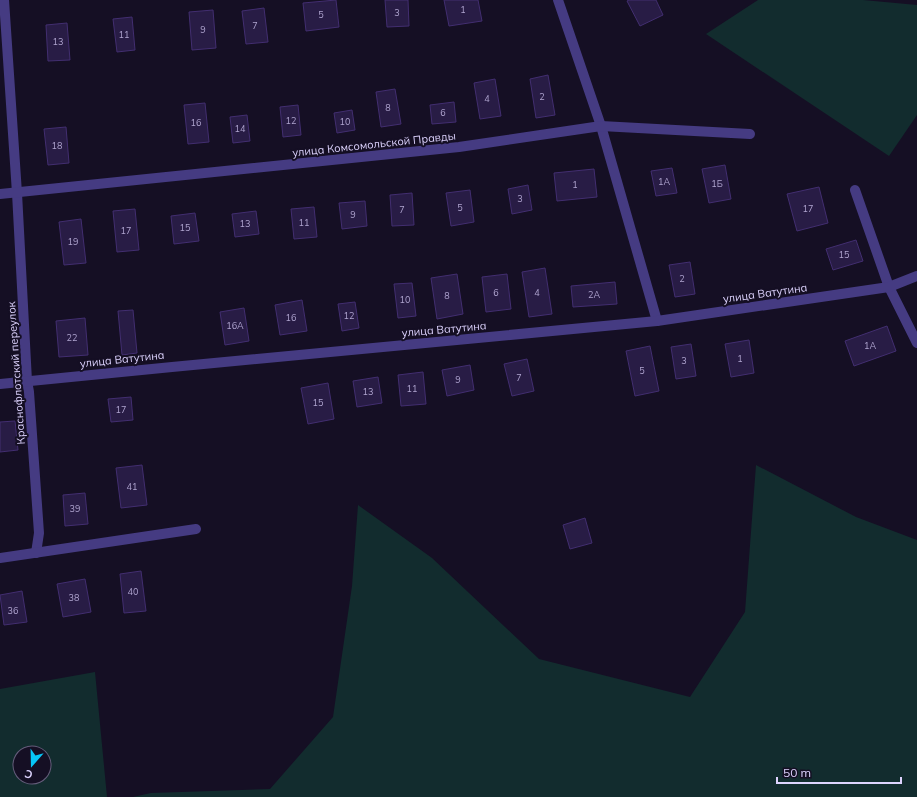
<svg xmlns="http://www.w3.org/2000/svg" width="917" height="797" viewBox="0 0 917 797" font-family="Mulish,sans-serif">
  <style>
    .green { fill: #122c2e; fill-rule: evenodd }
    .building { fill: #281c45; stroke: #422e70 }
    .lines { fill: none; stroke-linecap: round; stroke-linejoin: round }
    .minor { stroke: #453b82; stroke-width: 10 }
    .labels { text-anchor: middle; stroke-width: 4; stroke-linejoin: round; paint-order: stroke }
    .number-label { font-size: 9px; fill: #b0a5d0 }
    .street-label { font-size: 11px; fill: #ddd3fe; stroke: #150f24 }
  </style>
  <rect width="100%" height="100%" fill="#150f24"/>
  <!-- green -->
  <g class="green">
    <path d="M758,0H863L917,5V115L889,156L706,34Z"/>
    <path d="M756,465L856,517L917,540V797H133L151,793L270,789L333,717L352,586L358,505L432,558L539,659L690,697L745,612Z"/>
    <path d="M95,672L107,797H0V689ZM20,753H44V777H20Z"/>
  </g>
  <!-- building -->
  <g class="building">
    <path d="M336,0L339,27L306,31L303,3Z"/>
    <path d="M385,0H408L409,26L387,27Z"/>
    <path d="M444,0H478L482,21L449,26Z"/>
    <path d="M629,0H656L663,15L640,26L627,1Z"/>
    <path d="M264,8L268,42L246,44L242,11Z"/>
    <path d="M213,10L216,48L192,50L189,12Z"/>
    <path d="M132,17L135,50L117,52L113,19Z"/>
    <path d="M67,23L70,60L48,61L46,25Z"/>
    <path d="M548,75L555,115L536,118L530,79Z"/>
    <path d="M495,79L501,116L480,119L474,83Z"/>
    <path d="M395,89L401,124L381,127L376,92Z"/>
    <path d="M454,102L456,122L432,124L430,105Z"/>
    <path d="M205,103L209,142L188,144L184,105Z"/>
    <path d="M298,105L301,135L283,137L280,107Z"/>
    <path d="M352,110L355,130L337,133L334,113Z"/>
    <path d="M247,115L250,141L233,143L230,117Z"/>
    <path d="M66,127L69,163L48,165L44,129Z"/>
    <path d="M725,165L731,199L709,203L702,169Z"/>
    <path d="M672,168L677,193L656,196L651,171Z"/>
    <path d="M594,169L597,197L557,201L554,173Z"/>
    <path d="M528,185L532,210L512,214L508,189Z"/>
    <path d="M819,187L828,223L797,231L787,194Z"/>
    <path d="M470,190L474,222L451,226L446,193Z"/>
    <path d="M412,193L414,225L392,226L390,195Z"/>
    <path d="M365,201L367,226L342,229L339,203Z"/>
    <path d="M314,207L317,237L294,239L291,209Z"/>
    <path d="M135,209L139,250L117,252L113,211Z"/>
    <path d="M256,211L259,234L235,237L232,214Z"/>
    <path d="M195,213L199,241L174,244L171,216Z"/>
    <path d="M81,219L86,263L64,265L59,222Z"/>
    <path d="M856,240L863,261L833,270L826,249Z"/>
    <path d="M690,262L695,294L675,297L669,265Z"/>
    <path d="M545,268L552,314L529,317L522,272Z"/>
    <path d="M457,274L463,314L437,319L431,278Z"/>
    <path d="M507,274L511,309L486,312L482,277Z"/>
    <path d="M615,282L617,304L573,307L571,286Z"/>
    <path d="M412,283L416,316L398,318L394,284Z"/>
    <path d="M302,300L307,331L280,335L275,305Z"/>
    <path d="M355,302L359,328L342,331L338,304Z"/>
    <path d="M244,308L249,341L225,345L220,312Z"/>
    <path d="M133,310L137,353L122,355L118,311Z"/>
    <path d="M85,318L88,355L59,357L56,321Z"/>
    <path d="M887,326L896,351L854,366L845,341Z"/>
    <path d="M749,340L754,373L731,377L725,344Z"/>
    <path d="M691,344L696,376L676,379L671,347Z"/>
    <path d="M650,346L659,391L635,396L626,351Z"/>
    <path d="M527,359L534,391L512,396L504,364Z"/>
    <path d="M470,365L474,390L447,396L442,370Z"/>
    <path d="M423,372L426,404L401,406L398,375Z"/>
    <path d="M378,377L382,403L357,407L353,381Z"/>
    <path d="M328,383L334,419L308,424L301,388Z"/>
    <path d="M131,397L133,420L111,422L108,399Z"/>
    <path d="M15,421L18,450L0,452V422Z"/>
    <path d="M142,465L147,505L121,508L116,468Z"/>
    <path d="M85,493L88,524L65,526L63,495Z"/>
    <path d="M585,518L592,543L570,549L563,525Z"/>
    <path d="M141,571L146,611L124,613L120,574Z"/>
    <path d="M85,579L91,612L63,617L57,584Z"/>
    <path d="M22,591L27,622L4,625L0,595Z"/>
  </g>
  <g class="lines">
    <!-- minor -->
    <g class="minor">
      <path d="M4,0L17,193L27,381L29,392L39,533L36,553"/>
      <path d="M558,0L601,126L657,321"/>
      <path d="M855,190L889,287L917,343"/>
      <path d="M0,194L459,147L601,126L750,134"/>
      <path d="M0,384L172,367L657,321L889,287L917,276"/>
      <path d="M0,558L196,529"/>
    </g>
  </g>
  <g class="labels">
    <!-- number labels -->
    <g class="number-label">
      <text x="463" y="13">1</text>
      <text x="397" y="16">3</text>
      <text x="321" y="18">5</text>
      <text x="255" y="29">7</text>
      <text x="203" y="33">9</text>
      <text x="124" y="38">11</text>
      <text x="58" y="45">13</text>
      <text x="542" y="100">2</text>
      <text x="487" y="102">4</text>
      <text x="388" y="111">8</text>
      <text x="443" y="116">6</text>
      <text x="291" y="124">12</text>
      <text x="345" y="125">10</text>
      <text x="196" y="126">16</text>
      <text x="240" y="132">14</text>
      <text x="57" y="149">18</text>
      <text x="664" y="185">1А</text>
      <text x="717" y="187">1Б</text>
      <text x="575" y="188">1</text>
      <text x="520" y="202">3</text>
      <text x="460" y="211">5</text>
      <text x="808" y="212">17</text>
      <text x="402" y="213">7</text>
      <text x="353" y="218">9</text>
      <text x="304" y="226">11</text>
      <text x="245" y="227">13</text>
      <text x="185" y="231">15</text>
      <text x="126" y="234">17</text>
      <text x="73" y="245">19</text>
      <text x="844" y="258">15</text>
      <text x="682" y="282">2</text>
      <text x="496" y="296">6</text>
      <text x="537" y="296">4</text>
      <text x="594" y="298">2А</text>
      <text x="447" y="299">8</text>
      <text x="405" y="303">10</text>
      <text x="349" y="319">12</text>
      <text x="291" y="321">16</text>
      <text x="235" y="329">16А</text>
      <text x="72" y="341">22</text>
      <text x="870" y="349">1А</text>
      <text x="740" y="362">1</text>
      <text x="684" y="364">3</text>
      <text x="642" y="374">5</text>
      <text x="519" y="381">7</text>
      <text x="458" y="383">9</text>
      <text x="412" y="392">11</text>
      <text x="368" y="395">13</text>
      <text x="318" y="406">15</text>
      <text x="121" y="413">17</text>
      <text x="132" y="490">41</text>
      <text x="75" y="512">39</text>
      <text x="133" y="595">40</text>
      <text x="74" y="601">38</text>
      <text x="13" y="614">36</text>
    </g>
    <!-- street labels -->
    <g class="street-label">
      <text transform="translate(374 144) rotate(-6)" y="4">улица Комсомольской Правды</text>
      <text transform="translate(765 293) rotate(-8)" y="4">улица Ватутина</text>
      <text transform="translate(444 329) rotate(-5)" y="4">улица Ватутина</text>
      <text transform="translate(122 359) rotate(-6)" y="4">улица Ватутина</text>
      <text transform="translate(16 373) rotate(-94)" y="4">Краснофлотский переулок</text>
    </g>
  </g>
  <!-- north arrow -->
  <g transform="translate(32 765) rotate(200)"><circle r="19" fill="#150f24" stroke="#655d7b"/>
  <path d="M0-3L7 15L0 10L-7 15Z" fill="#07c6f7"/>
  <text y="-6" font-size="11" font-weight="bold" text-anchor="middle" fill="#ddd3fe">С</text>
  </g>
  <!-- scale -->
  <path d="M777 777v6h124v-6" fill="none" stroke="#ddd3fe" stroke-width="2"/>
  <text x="783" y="777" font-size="12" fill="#ddd3fe" stroke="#150f24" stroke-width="3" paint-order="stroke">50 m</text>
</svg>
